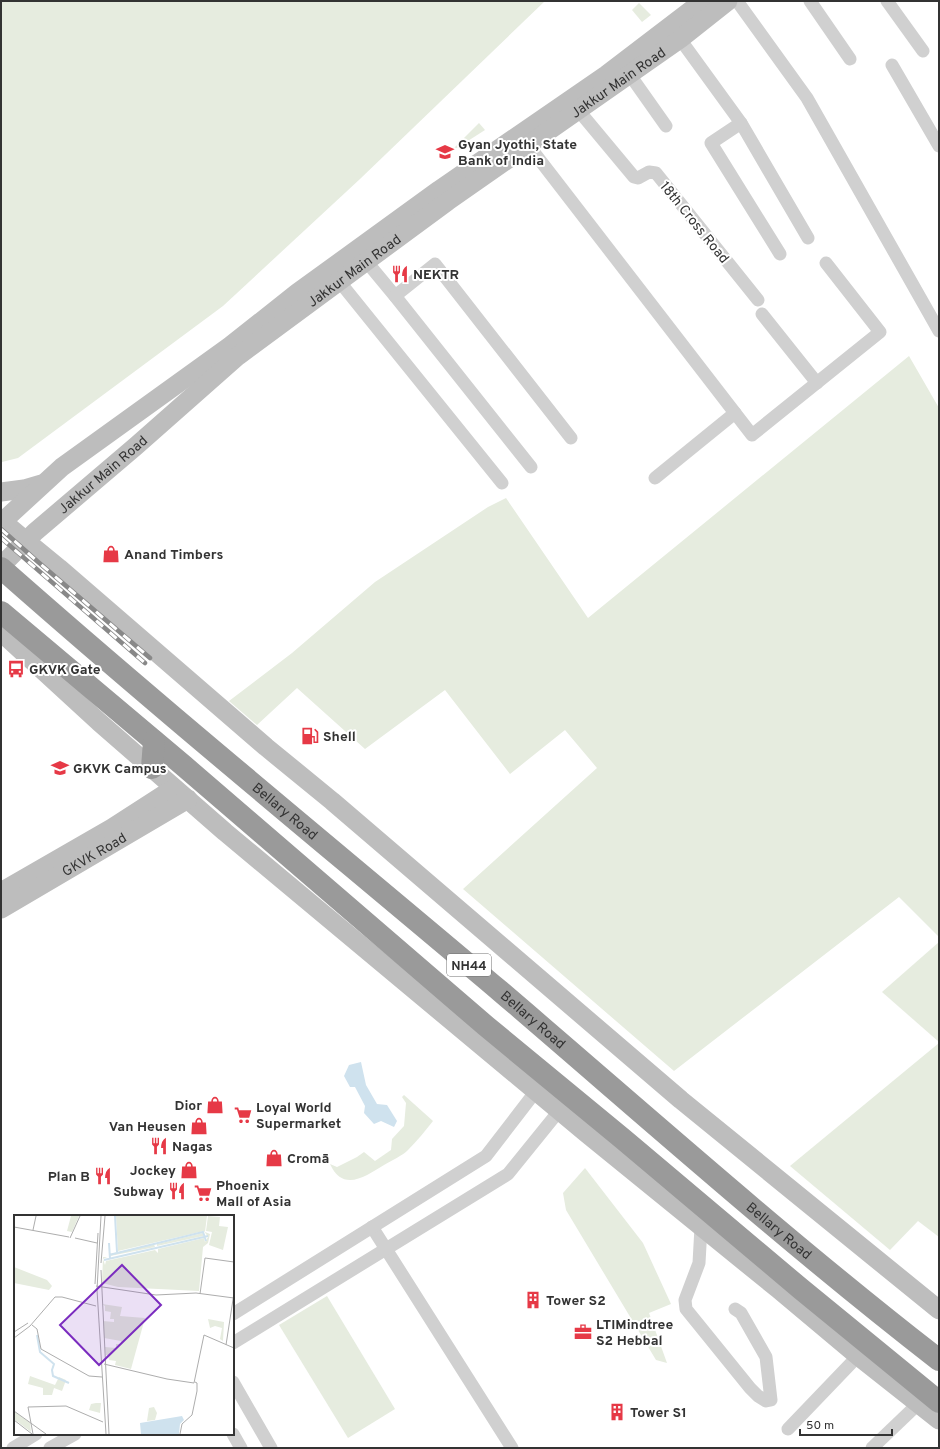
<svg xmlns="http://www.w3.org/2000/svg" width="940" height="1449" viewBox="0 0 940 1449" font-family="Overpass,sans-serif">
  <style>
    .green { fill: #e6ecdf }
    .water { fill: #cfe2ee }
    .lines { fill: none; stroke-linecap: round; stroke-linejoin: round }
    .street { stroke: #d0d0d0; stroke-width: 13 }
    .secondary { stroke: #bdbdbd; stroke-width: 19 }
    .highway { stroke: #9a9a9a; stroke-width: 22 }
    .rail-casing { stroke: #888; stroke-width: 4.5 }
    .rail { stroke: #fff; stroke-width: 3; stroke-dasharray: 9; stroke-linecap: butt }
    .labels { text-anchor: middle; stroke-width: 4; stroke-linejoin: round; paint-order: stroke }
    .shield { fill: #fff; stroke: #707070; stroke-width: 1 }
    .shield-label { font-size: 13px; font-weight: bold; fill: #333 }
    .street-label { font-size: 14px; fill: #333; stroke: #fff }
    .poi-label { font-size: 14px; font-weight: bold; fill: #333; stroke: #fff; text-anchor: start }
    .inset-river { fill: none; stroke: #cfe2ee; stroke-width: 2 }
    .inset-road { fill: none; stroke: #adadad; stroke-width: 1 }
    .view { fill: #7b2cbf; fill-opacity: 0.15; stroke: #7b2cbf; stroke-width: 2 }
    .inset-edge { fill: none; stroke: #333; stroke-width: 2 }
  </style>
  <rect width="100%" height="100%" fill="#fff"/>
  <!-- green -->
  <g class="green">
    <path d="M1,1H545L360,179L223,306L18,458L2,462H1Z"/>
    <path d="M639,3L651,15L642,22L632,10Z"/>
    <path d="M479,123L485,130L449,153Z"/>
    <path d="M909,356L939,408V937L899,897L674,1071L463,889L597,768L565,730L510,774L445,690L365,749L297,688L257,725L229,701L292,653L375,582L488,507L506,498L588,618Z"/>
    <path d="M939,942V1042L882,992Z"/>
    <path d="M939,1043V1237L918,1221L890,1250L790,1166Z"/>
    <path d="M404,1095L433,1121C425,1131 417,1141 408,1150C402,1156 392,1160 384,1165C366,1176 343,1193 330,1164L337,1167L357,1157L364,1152L375,1161L391,1150L392,1139L404,1126L406,1103L402,1097Z"/>
    <path d="M585,1168L643,1243L671,1304L649,1313L667,1363L656,1360L566,1210L563,1193Z"/>
    <path d="M327,1296L395,1409L348,1438L279,1325Z"/>
  </g>
  <!-- water -->
  <path class="water" d="M361,1062L366,1085L377,1104L387,1105L397,1121L394,1127L381,1121L374,1124L364,1113L365,1106L355,1087H350L344,1076L349,1065Z"/>
  <g class="lines">
    <!-- street -->
    <g class="street">
      <path d="M737,1L807,98L939,331"/>
      <path d="M810,1L850,59"/>
      <path d="M887,1L923,51"/>
      <path d="M680,39L741,123L808,238"/>
      <path d="M892,65L939,146"/>
      <path d="M630,75L666,126"/>
      <path d="M579,111L634,177L638,178L649,172L656,173L758,300"/>
      <path d="M741,123L711,143L780,254"/>
      <path d="M529,146L735,413L655,478"/>
      <path d="M366,261L395,296L531,467"/>
      <path d="M339,281L502,483"/>
      <path d="M395,296L435,264L571,438"/>
      <path d="M762,314L817,383"/>
      <path d="M735,413L752,435L880,332L826,263"/>
      <path d="M372,1227L512,1448"/>
      <path d="M701,1227L699,1263L685,1300L686,1309L750,1388L758,1396L766,1401L771,1400L766,1357L741,1313L735,1309"/>
      <path d="M233,1314L486,1156L536,1091"/>
      <path d="M233,1343L508,1174L559,1111"/>
      <path d="M233,1382L271,1448"/>
      <path d="M788,1429L858,1356"/>
      <path d="M233,1434L241,1448"/>
      <path d="M13,1448L36,1434"/>
      <path d="M50,1448L75,1434"/>
      <path d="M872,1448L918,1404"/>
    </g>
    <!-- secondary -->
    <g class="secondary">
      <path d="M1,492L24,489L41,484"/>
      <path d="M1,520L26,541L59,568L266,747L332,801L681,1100L939,1310"/>
      <path d="M1,523L62,467L230,346L297,293L439,190L606,75L703,1"/>
      <path id="s1" d="M1,566L35,532L136,446L238,356L448,201L680,39L728,1"/>
      <path d="M1,632L99,722L225,832L586,1133L778,1289L858,1356L939,1420"/>
      <path d="M1,892L112,828L174,788"/>
      <path id="s2" d="M1,909L188,799"/>
    </g>
    <!-- highway -->
    <g class="highway">
      <path id="s3" d="M1,568C164,712 333,850 500,991C645,1115 788,1243 939,1360"/>
      <path d="M1,612L184,766L486,1026L623,1139L801,1289L939,1402"/>
      <path d="M152,768L154,741"/>
    </g>
    <!-- rail casing -->
    <g class="rail-casing">
      <g id="rail">
        <path d="M1,529L37,561L150,658"/>
        <path d="M1,538L145,663"/>
      </g>
    </g>
    <!-- rail -->
    <use href="#rail" class="rail"/>
  </g>
  <!-- icons -->
  <defs>
    <g id="university-bare" transform="scale(1.38)"><path d="M0-5L7-2L0 1L-7-2ZM-4 1L0 2.5L4 1V4Q0 6-4 4Z" fill="#e63946" stroke="#fff" stroke-width="2.5" paint-order="stroke"/></g>
    <g id="restaurant-bare" transform="scale(1.38)"><path d="M-5-6h1v4h1v-4h1v4h1v-4h1v5L-1.5 .5V6h-2V.5L-5-1ZM5-6V6H3V1.5H1.5Q1.5-4 5-6Z" fill="#e63946" stroke="#fff" stroke-width="2.5" paint-order="stroke"/></g>
    <g id="shop-bare" transform="scale(1.38)"><path d="M-5-2.5h2.3a2.7 3.5 0 0 1 5.4 0H5L5.5 6h-11ZM-1.5-2.5h3a1.5 2.3 0 0 0-3 0Z" fill="#e63946" stroke="#fff" stroke-width="2.5" paint-order="stroke"/></g>
    <g id="bus-bare" transform="scale(1.38)"><path d="M-5-6H5V4H4V6H2V4H-2V6H-4V4H-5ZM-3.5-4V0h7V-4ZM-3.5 1.2v1.5H-2V1.2ZM2 1.2v1.5H3.5V1.2Z" fill="#e63946" stroke="#fff" stroke-width="2.5" paint-order="stroke"/></g>
    <g id="fuel-bare" transform="scale(1.38)"><path d="M-5.5-6h7V0h2V4h1.3V-2.5L3-4.5l.8-.8L6-3V5H2.5V1h-1V6h-7ZM-4.2-4.7v3.2H.2V-4.7Z" fill="#e63946" stroke="#fff" stroke-width="2.5" paint-order="stroke"/></g>
    <g id="supermarket-bare" transform="scale(1.38)"><path d="M-6-5.5h2.5l.6 2H6L4.5 2H-2.5L-4.4-4H-6ZM-1.5 3.2a1.3 1.3 0 1 0 .1 0ZM3 3.2a1.3 1.3 0 1 0 .1 0Z" fill="#e63946" stroke="#fff" stroke-width="2.5" paint-order="stroke"/></g>
    <g id="building-bare" transform="scale(1.38)"><path d="M-4-6H4V6H1V3H-1V6H-4ZM-2.5-4.3h1.7v1.8h-1.7ZM.8-4.3h1.7v1.8H.8ZM-2.5-1h1.7V.8h-1.7ZM.8-1h1.7V.8H.8Z" fill="#e63946" stroke="#fff" stroke-width="2.5" paint-order="stroke"/></g>
    <g id="office-bare" transform="scale(1.38)"><path d="M-6-3h4V-5.5h4V-3h4V5H-6ZM-1-4.5V-3h2v-1.5ZM-6 0V1H6V0Z" fill="#e63946" stroke="#fff" stroke-width="2.5" paint-order="stroke"/></g>
  </defs>
  <g fill-rule="evenodd">
    <use href="#university-bare" x="445" y="152"/>
    <use href="#restaurant-bare" x="400" y="274"/>
    <use href="#shop-bare" x="111" y="554"/>
    <use href="#bus-bare" x="16" y="669"/>
    <use href="#fuel-bare" x="310" y="736"/>
    <use href="#university-bare" x="60" y="768"/>
    <use href="#shop-bare" x="215" y="1105"/>
    <use href="#supermarket-bare" x="243" y="1115"/>
    <use href="#shop-bare" x="199" y="1126"/>
    <use href="#restaurant-bare" x="159" y="1146"/>
    <use href="#shop-bare" x="274" y="1158"/>
    <use href="#shop-bare" x="189" y="1170"/>
    <use href="#restaurant-bare" x="103" y="1176"/>
    <use href="#restaurant-bare" x="177" y="1191"/>
    <use href="#supermarket-bare" x="203" y="1193"/>
    <use href="#building-bare" x="533" y="1300"/>
    <use href="#office-bare" x="583" y="1332"/>
    <use href="#building-bare" x="617" y="1412"/>
  </g>
  <g class="labels">
    <!-- shield labels -->
    <rect class="shield" x="447" y="954" width="44" height="22" rx="3"/>
    <g class="shield-label">
      <text x="469" y="970">NH44</text>
    </g>
    <!-- street labels -->
    <g class="street-label">
      <text dy="5" stroke="none"><textPath href="#s1" startOffset="785">Jakkur Main Road</textPath></text>
      <text transform="translate(695 222) rotate(51)" y="5">18th Cross Road</text>
      <text dy="5" stroke="none"><textPath href="#s1" startOffset="461">Jakkur Main Road</textPath></text>
      <text dy="5" stroke="none"><textPath href="#s1" startOffset="137">Jakkur Main Road</textPath></text>
      <text dy="5" stroke="none"><textPath href="#s3" startOffset="374">Bellary Road</textPath></text>
      <text dy="5" stroke="none"><textPath href="#s2" startOffset="108">GKVK Road</textPath></text>
      <text dy="5" stroke="none"><textPath href="#s3" startOffset="698">Bellary Road</textPath></text>
      <text dy="5" stroke="none"><textPath href="#s3" startOffset="1022">Bellary Road</textPath></text>
    </g>
    <!-- poi labels -->
    <g class="poi-label">
      <text x="458" y="149">Gyan Jyothi, State<tspan x="458" dy="16">Bank of India</tspan></text>
      <text x="413" y="279">NEKTR</text>
      <text x="124" y="559">Anand Timbers</text>
      <text x="29" y="674">GKVK Gate</text>
      <text x="323" y="741">Shell</text>
      <text x="73" y="773">GKVK Campus</text>
      <text x="202" y="1110" text-anchor="end">Dior</text>
      <text x="256" y="1112">Loyal World<tspan x="256" dy="16">Supermarket</tspan></text>
      <text x="186" y="1131" text-anchor="end">Van Heusen</text>
      <text x="172" y="1151">Nagas</text>
      <text x="287" y="1163">Cromā</text>
      <text x="176" y="1175" text-anchor="end">Jockey</text>
      <text x="90" y="1181" text-anchor="end">Plan B</text>
      <text x="216" y="1190">Phoenix<tspan x="216" dy="16">Mall of Asia</tspan></text>
      <text x="164" y="1196" text-anchor="end">Subway</text>
      <text x="546" y="1305">Tower S2</text>
      <text x="596" y="1329">LTIMindtree<tspan x="596" dy="16">S2 Hebbal</tspan></text>
      <text x="630" y="1417">Tower S1</text>
    </g>
  </g>
  <!-- overview -->
  <g transform="translate(14 1215)">
    <rect width="220" height="220" fill="#fff"/>
    <path d="M57,1H65L58,17L53,16ZM102,1H193L191,17L196,19L194,28L189,32L185,76L104,72L88,68L89,42H93L89,44L91,50L92,46L141,35L144,38V34L190,23L191,27L194,22L190,16L104,36ZM194,1L206,2L205,11L214,12L209,35L195,30L198,17L192,16ZM189,18V21L143,31V29ZM140,29L141,32L96,41V39ZM0,52L33,65L38,71L35,75L0,68ZM88,89L108,92L106,101L131,103L117,154L101,150L102,146L95,145L94,140H92L91,132L102,133V129H107V126L90,123L89,106L100,107V104H96L97,97L91,96V91ZM194,104L210,107L209,126L206,124L208,113L201,111L196,113ZM16,161L41,170L45,162L52,165L48,176L40,173L38,180H29V173L14,169ZM82,188H87L86,198L75,195L77,189ZM140,192L143,198L141,205L133,206L135,193ZM0,196L16,208L17,217L0,204Z" fill="#e6ecdf"/>
    <path d="M168,201L170,205L166,209L165,219H127L126,208Z" fill="#cfe2ee"/>
    <path class="inset-river" d="M101,1L103,37M95,28L96,44M95,40L189,17L192,26M90,45L194,21M23,120L26,137L40,149L38,155L39,161L55,168"/>
    <path class="inset-road" d="M87,1L83,75L92,219M0,12L55,22M19,15L22,1M56,23L66,1M61,23L83,28M87,48L91,1M87,55L95,219M81,69L84,18M82,71L142,80L182,78L220,83M186,79L191,43L220,47M18,110L23,114L27,134L75,161L88,162M16,111L41,82H48L82,91M0,117L14,108M0,123L16,111M212,130L220,78M90,149L153,164L180,168L190,120L220,133M14,192L52,191L89,207M14,192L19,219M0,196L32,219M0,205L18,219M166,219L168,209L178,200L183,176V168L181,167"/>
    <path class="view" d="M108,50L147,90L85,150L46,110Z"/>
    <rect width="220" height="220" class="inset-edge"/>
  </g>
  <!-- border -->
  <rect width="940" height="1449" fill="none" stroke="#333333" stroke-width="4"/>
  <!-- scale -->
  <path d="M800 1429v6h92v-6" fill="none" stroke="#333333" stroke-width="2"/>
  <text x="806" y="1429" font-size="12" fill="#333333" stroke="#ffffff" stroke-width="3" paint-order="stroke">50 m</text>
</svg>
